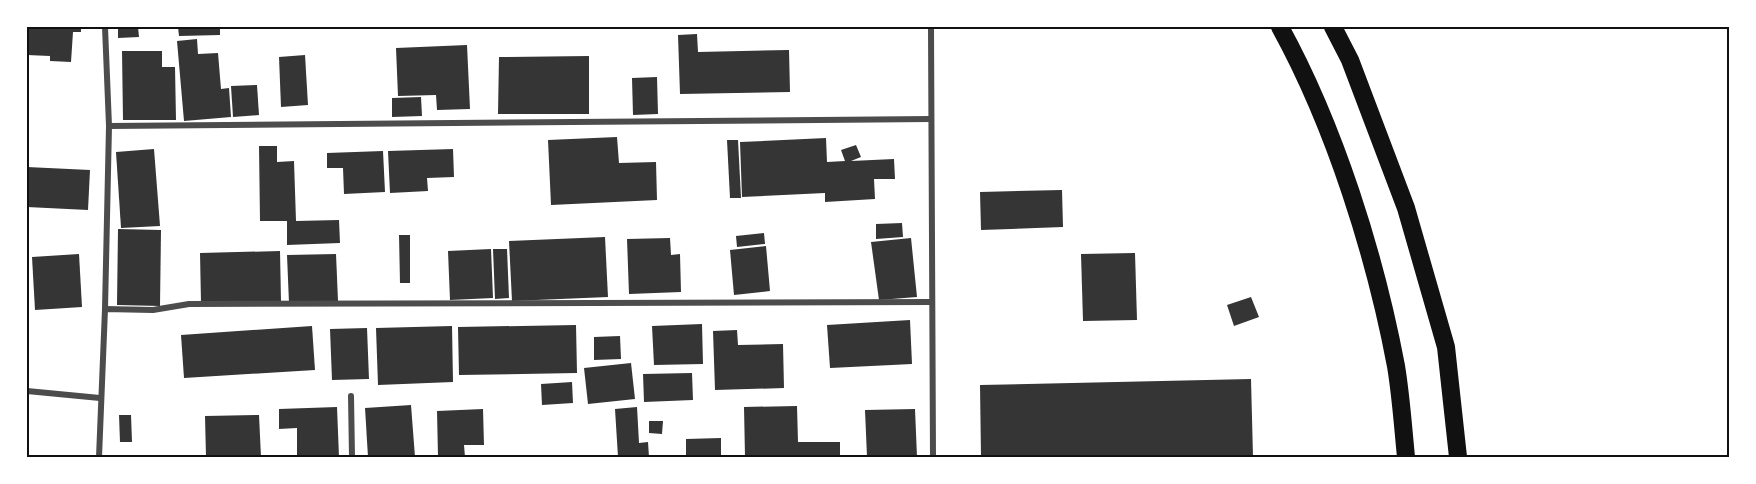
<svg xmlns="http://www.w3.org/2000/svg" width="1756" height="484" viewBox="0 0 1756 484" font-family="'Alegreya Sans',sans-serif">
  <style>
    .building { fill: #353535 }
    .lines { fill: none; stroke-linecap: round; stroke-linejoin: round }
    .minor { stroke: #4c4c4c; stroke-width: 6 }
    .motorway { stroke: #111; stroke-width: 18 }
    .neatline { fill: none; stroke: #111; stroke-width: 2 }
  </style>
  <rect width="100%" height="100%" fill="#fff"/>
  <!-- building -->
  <g class="building">
    <path d="M27,27H81V32H73L71,62L50,61V56L27,55Z"/>
    <path d="M118,27H138L139,37L118,38Z"/>
    <path d="M178,27H220V35L179,36Z"/>
    <path d="M697,34L698,52L789,50L790,92L680,94L678,35Z"/>
    <path d="M197,39L198,54L218,53L221,89L229,88L231,117L184,121L177,41Z"/>
    <path d="M467,45L470,109L437,110L436,95L398,96L396,48Z"/>
    <path d="M122,51H162V67H175L176,120H123Z"/>
    <path d="M305,55L308,105L281,107L279,57Z"/>
    <path d="M589,56V114H498L499,57Z"/>
    <path d="M657,77L658,114L633,115L632,78Z"/>
    <path d="M257,85L259,115L233,117L231,86Z"/>
    <path d="M421,97L422,116L392,117V98Z"/>
    <path d="M617,137L619,163L656,162L657,200L551,205L548,140Z"/>
    <path d="M826,138L827,162L845,161L841,150L856,145L861,157L851,161L894,159L895,179H874L875,199L825,202V193L742,197L740,142Z"/>
    <path d="M727,140H738L741,198H730Z"/>
    <path d="M259,146H277V162L294,161L296,221L339,220L340,243L287,245V221H260Z"/>
    <path d="M154,149L160,226L121,228L116,152Z"/>
    <path d="M453,149L454,177L427,178L428,191L390,193L388,151Z"/>
    <path d="M383,151L385,192L344,194L343,168H327V153Z"/>
    <path d="M27,167L90,170L88,210L27,207Z"/>
    <path d="M1062,190L1063,227L981,230L980,192Z"/>
    <path d="M902,223L903,237L876,239V224Z"/>
    <path d="M118,229L161,230L160,306L117,305Z"/>
    <path d="M764,233L765,244L737,247L736,236Z"/>
    <path d="M399,235H410V283H400Z"/>
    <path d="M605,237L608,297L512,301L509,241Z"/>
    <path d="M670,238L671,255L680,254L681,292L629,294L627,239Z"/>
    <path d="M911,238L917,297L879,300L871,242Z"/>
    <path d="M766,246L770,291L734,295L730,250Z"/>
    <path d="M491,249L493,298L450,300L448,251Z"/>
    <path d="M493,249H507L509,298L495,299Z"/>
    <path d="M280,251L281,301L201,302L200,253Z"/>
    <path d="M1135,253L1137,320L1083,321L1081,254Z"/>
    <path d="M79,254L82,307L35,310L32,257Z"/>
    <path d="M336,254L338,301L289,303L287,255Z"/>
    <path d="M1251,297L1259,317L1234,326L1227,305Z"/>
    <path d="M910,320L912,364L830,368L827,325Z"/>
    <path d="M702,324L703,364L654,365L652,326Z"/>
    <path d="M576,325L577,373L459,375L458,327Z"/>
    <path d="M312,326L315,370L184,378L181,335Z"/>
    <path d="M452,326L453,382L378,385L376,328Z"/>
    <path d="M367,328L369,379L332,380L330,329Z"/>
    <path d="M737,330L738,345L783,344L784,388L715,390L713,331Z"/>
    <path d="M620,336L621,359L594,360V337Z"/>
    <path d="M631,363L635,399L588,404L584,368Z"/>
    <path d="M692,373L693,400L644,402L643,374Z"/>
    <path d="M1251,379L1253,457H981L980,385Z"/>
    <path d="M572,382L573,403L542,405L541,384Z"/>
    <path d="M411,405L415,457H368L365,408Z"/>
    <path d="M797,406L798,442H840V457H745L744,407Z"/>
    <path d="M337,407L339,457H297V428L279,429V409Z"/>
    <path d="M637,407L639,443L648,442L649,457H618L615,409Z"/>
    <path d="M483,409L484,445H464L465,457H438L437,411Z"/>
    <path d="M915,409L917,457H867L865,410Z"/>
    <path d="M119,415H131L132,442H120Z"/>
    <path d="M259,415L261,457H206L205,416Z"/>
    <path d="M649,421H663L662,434L649,433Z"/>
    <path d="M721,438V457H686V439Z"/>
  </g>
  <g class="lines">
    <!-- minor -->
    <g class="minor">
      <path d="M105,27L109,126L931,119"/>
      <path d="M931,27L933,457"/>
      <path d="M105,309L109,126"/>
      <path d="M27,391L100,398"/>
      <path d="M351,396L352,457"/>
      <path d="M99,457L105,309L153,310L189,304L932,302"/>
    </g>
    <!-- motorway -->
    <g class="motorway">
      <path d="M1280,27C1335,127 1375,255 1396,366C1401,396 1403,427 1406,457"/>
      <path d="M1333,27L1350,60L1406,208L1446,347L1458,457"/>
    </g>
  </g>
  <!-- border -->
  <rect width="1756" height="484" fill="none" stroke="#ffffff" stroke-width="57"/>
  <rect x="28" y="28" width="1700" height="428" class="neatline"/>
</svg>
